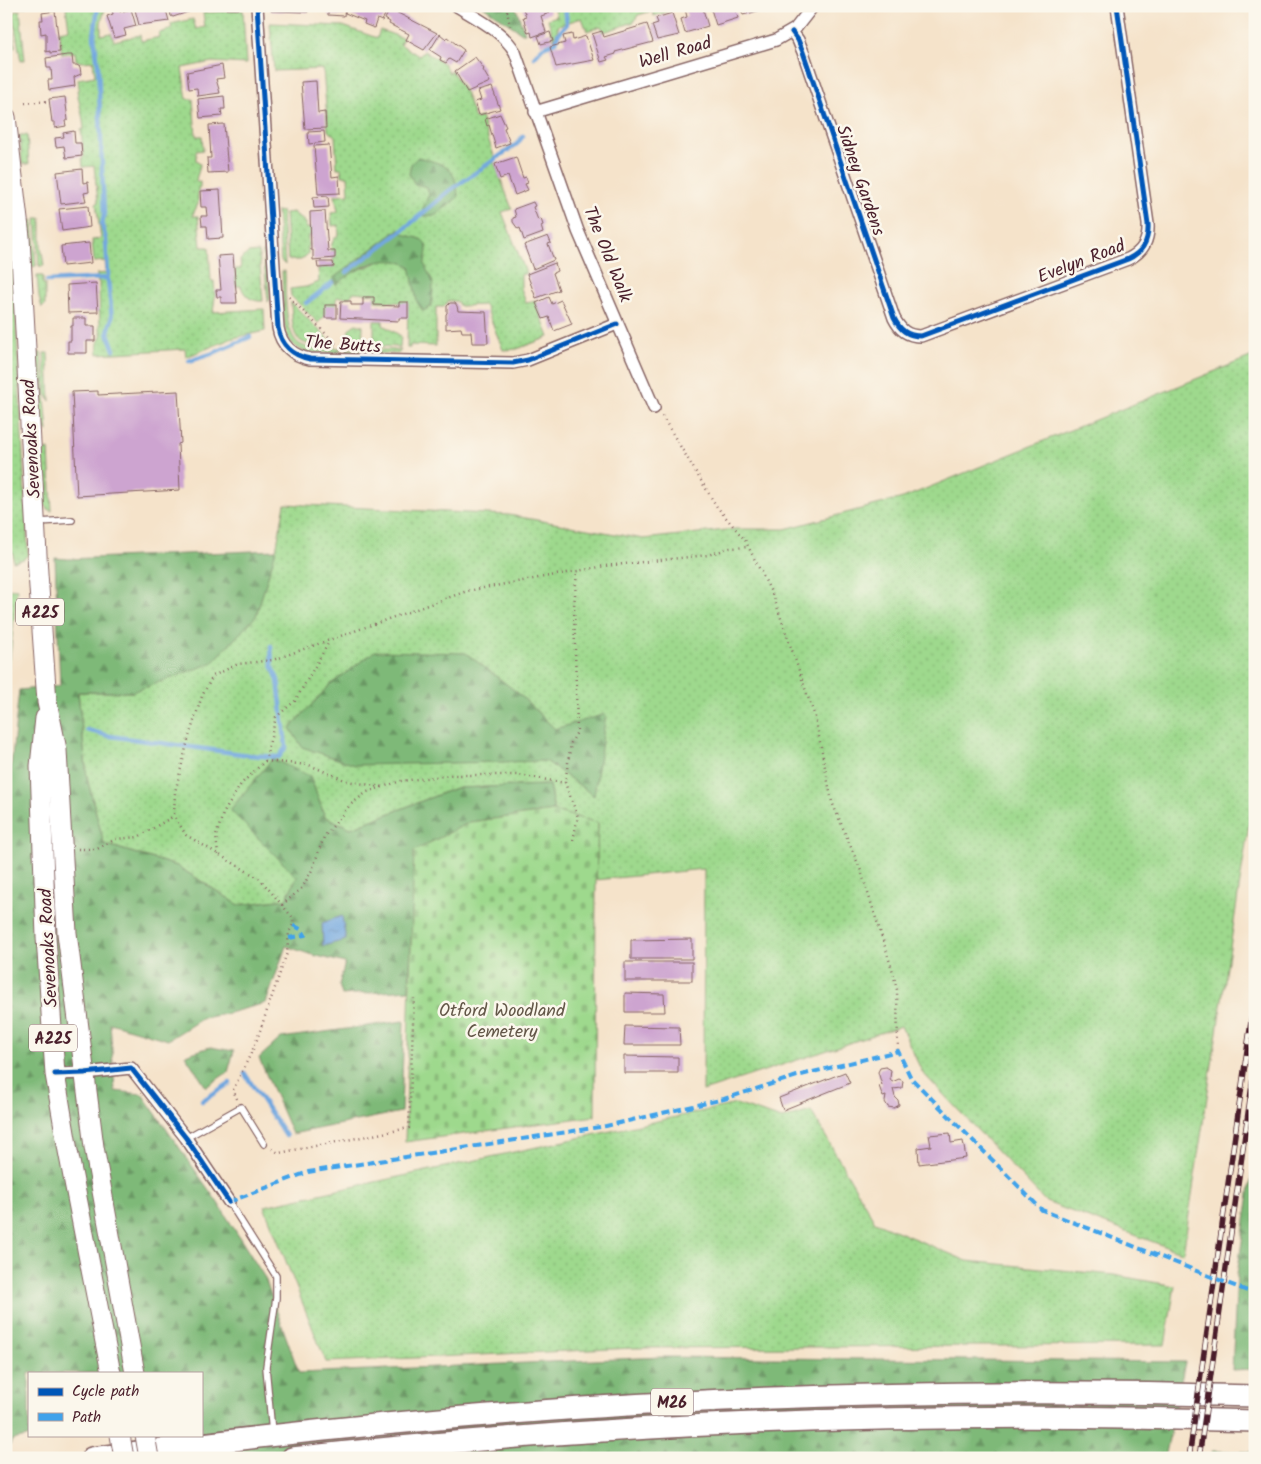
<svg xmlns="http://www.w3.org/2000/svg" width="1261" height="1464" viewBox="0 0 1261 1464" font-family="Kalam,sans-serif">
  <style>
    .grass { fill: url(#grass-dots); stroke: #747c5c; fill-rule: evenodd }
    .forest { fill: url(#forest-firs); stroke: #646c52 }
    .cemetery { fill: url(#cemetery-stones); stroke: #747c5c }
    .water { fill: url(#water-ripples); stroke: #5e6385 }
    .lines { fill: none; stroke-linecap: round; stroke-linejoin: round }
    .stream { stroke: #72a7df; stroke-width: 4.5 }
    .building { fill: #cda4d0 }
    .service-casing { stroke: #866463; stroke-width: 8 }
    .minor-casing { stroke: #866463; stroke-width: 14 }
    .primary-casing { stroke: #866463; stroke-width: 21 }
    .motorway-casing { stroke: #866463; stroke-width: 24 }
    .path { stroke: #866463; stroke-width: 2.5; stroke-dasharray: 1 4; stroke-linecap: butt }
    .service { stroke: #fff; stroke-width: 5.5 }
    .minor { stroke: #fff; stroke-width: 11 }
    .primary { stroke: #fff; stroke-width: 19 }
    .motorway { stroke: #fff; stroke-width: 21 }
    .rail-casing { stroke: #4a1f2b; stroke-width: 5.5 }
    .rail { stroke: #fbf7ec; stroke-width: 4; stroke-dasharray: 11; stroke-linecap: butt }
    .primary-bridge-casing { stroke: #866463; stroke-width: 21; stroke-linecap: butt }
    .primary-bridge { stroke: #fff; stroke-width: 19 }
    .quiet { stroke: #40a2eb; stroke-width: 4; stroke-dasharray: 8 4; stroke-linecap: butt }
    .cycleway-casing { stroke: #fbf7ec; stroke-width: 8 }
    .cycleway { stroke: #0057b8; stroke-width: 5 }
    .labels { text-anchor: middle; stroke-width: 5; stroke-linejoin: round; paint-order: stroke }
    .shield { fill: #fbf7ec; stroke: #7f6065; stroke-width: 1 }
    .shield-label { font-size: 16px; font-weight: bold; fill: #4a1f2b }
    .street-label { font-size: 18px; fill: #4a1f2b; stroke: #fbf7ec }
    .park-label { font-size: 18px; fill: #635748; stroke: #fbf7ec }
  </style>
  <defs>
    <pattern id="grass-dots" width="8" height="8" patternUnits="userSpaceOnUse" patternTransform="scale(1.25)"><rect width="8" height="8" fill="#9ed98d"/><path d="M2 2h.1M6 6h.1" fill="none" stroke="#8aba7a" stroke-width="1.8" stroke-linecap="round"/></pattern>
    <pattern id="forest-firs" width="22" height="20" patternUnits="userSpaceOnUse" patternTransform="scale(1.25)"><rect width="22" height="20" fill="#7eb978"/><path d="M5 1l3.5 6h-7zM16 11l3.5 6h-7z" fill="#699663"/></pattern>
    <pattern id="cemetery-stones" width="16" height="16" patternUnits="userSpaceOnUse" patternTransform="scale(1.25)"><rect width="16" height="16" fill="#9ed98d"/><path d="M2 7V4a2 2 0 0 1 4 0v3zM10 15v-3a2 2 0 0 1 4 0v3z" fill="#8aba7a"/></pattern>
    <pattern id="water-ripples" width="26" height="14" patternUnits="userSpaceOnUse" patternTransform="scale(1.25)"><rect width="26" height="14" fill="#72a7df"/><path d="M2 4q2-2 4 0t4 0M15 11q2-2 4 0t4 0" fill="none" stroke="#6087b5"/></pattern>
  </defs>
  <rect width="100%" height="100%" fill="#fbf7ec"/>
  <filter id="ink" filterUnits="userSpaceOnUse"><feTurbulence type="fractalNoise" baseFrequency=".02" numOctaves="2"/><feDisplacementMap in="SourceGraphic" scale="10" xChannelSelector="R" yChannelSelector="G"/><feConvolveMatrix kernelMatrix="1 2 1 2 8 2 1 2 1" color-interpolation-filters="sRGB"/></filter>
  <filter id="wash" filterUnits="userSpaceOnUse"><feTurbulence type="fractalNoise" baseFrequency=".0096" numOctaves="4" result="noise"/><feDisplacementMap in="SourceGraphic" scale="20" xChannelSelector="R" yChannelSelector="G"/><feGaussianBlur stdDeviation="1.12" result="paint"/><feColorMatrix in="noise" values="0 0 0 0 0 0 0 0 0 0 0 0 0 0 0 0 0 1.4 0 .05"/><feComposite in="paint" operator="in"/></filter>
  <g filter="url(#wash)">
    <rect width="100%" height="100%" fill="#f5e3ca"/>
    <!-- grass -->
    <g class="grass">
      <path d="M8,6H27L14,9L10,14L15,47L7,49L6,7Z"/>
      <path d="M69,6H106L101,23V35L111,33L114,41L140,35L141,41L160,37L159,33L172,29L171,24L193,19L196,29L205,27L203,13L243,10L246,64L212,62L182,68L187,99H193L196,136H202L203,150L196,151V161L200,164C200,171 196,175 196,182H200V187L198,189V204L192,216H198L201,247H209L211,281H214L215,297L213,312L264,309L265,331L233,338L186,357L185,349L98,354C98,351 97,346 98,343C100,337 103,336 100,329L99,282L97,281V274L106,273L105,261L94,262L92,240L101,239L96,203L98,202L94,166L83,167L82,157H84L81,130L84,129C83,115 79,104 77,90L79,89L78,79L95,76L93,61L81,62L76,60L75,52L62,54L59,31L69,29L66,8Z"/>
      <path d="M554,6H679L675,7V9L654,16L652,11L638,15L634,22L604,32L601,26L587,31L582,18L559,25L554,39L548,19L557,16Z"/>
      <path d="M20,10L25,60L21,61L13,16L15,12Z"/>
      <path d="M270,23L343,26L377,38L380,30L403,38L400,44L419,56L424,51L444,64L449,73L452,71L466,94L475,119L481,117L495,159L493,161L495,164L512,209L502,212L526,273L521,275V288L526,303L535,301L549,337L517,349L503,350L485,305L460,306L456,301H448L444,307H436V346L410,345V348H407L408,303L375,301V294L354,292L350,297H338L336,299V305L318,323L291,296L290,289L306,287L319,282L318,268L334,267L333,258H335V251H331C331,245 333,238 339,234L338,225L332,226L331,213L338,212L335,195L349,194L348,176H342L341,168H337L335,136L328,131L323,69L274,71ZM392,235L376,263L332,280Z"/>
      <path d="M20,135H27L29,164H22Z"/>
      <path d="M6,196L13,259L28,554L24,559L13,562V553L6,552Z"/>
      <path d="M277,211L282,212L285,265L281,261Z"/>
      <path d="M293,212L306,223V228H311L312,236H308V254L301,260H288L285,213Z"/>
      <path d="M36,218H41V246L44,266H39Z"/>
      <path d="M31,220L33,221L36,266L31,267L28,221Z"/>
      <path d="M259,252L263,301C252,302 244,296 241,286H236L235,269H241L240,260L248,253Z"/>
      <path d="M263,252H267L270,299L268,302Z"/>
      <path d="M282,271H285C286,289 283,336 301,345C313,351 328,348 340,348V352C329,352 316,354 305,351C298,349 291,344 288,337C282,326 283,285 282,271Z"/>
      <path d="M37,276H43V284H45V305L42,308L39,297Z"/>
      <path d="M291,302L335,346C294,346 293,342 291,302Z"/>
      <path d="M374,321H383V325L401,336L400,347L374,346Z"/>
      <path d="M356,324L363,326L362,346H347C347,336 346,329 356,324Z"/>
      <path d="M347,349L401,350L398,354L347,352Z"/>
      <path d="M35,353H41L48,431L45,430L39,423Z"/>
      <path d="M44,353H48L50,401L46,394Z"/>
      <path d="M1255,355V785L1183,1253L1046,1202L922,1072L901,1026L703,1091L704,869L596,880L598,823L554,811L549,785L456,788L351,828L325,817L310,776L231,810L297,877L286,899L239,905L177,866L104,844L87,778L78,692H132L276,550L285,504L509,515L643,539L735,529H785L903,498ZM518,693L555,729L594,795L546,761Z"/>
      <path d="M49,449L52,511L47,509L43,501L41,457L45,450Z"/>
      <path d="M6,588L17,589L6,695Z"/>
      <path d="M736,1104L782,1119L811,1111L875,1222L967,1261L1114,1275L1175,1286L1165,1345L634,1348L326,1362L264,1206Z"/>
    </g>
    <!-- forest -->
    <g class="forest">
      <path d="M483,6H522L516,8L525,33H522Z"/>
      <path d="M418,157C446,165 456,166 458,197L436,215L424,216L422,211L429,194L427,187L415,184L409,174L411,164Z"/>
      <path d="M399,229C407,240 419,234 425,243C430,249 424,258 425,265C426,270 430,275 432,280C434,288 432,298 431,307L423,311L417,302L410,266C405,264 400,261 395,261C373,258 352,272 336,285L332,279Z"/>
      <path d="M276,550L256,616L212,663L132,692H78L87,778L104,844L177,866L239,905L286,899L297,877L230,810L272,759L310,776L325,817L351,828L456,788L549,785L554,811L470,822L415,851L409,990L342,995L339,985L345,963L309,954L286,946L266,1003L225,1014L203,1018L168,1040L110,1023L115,1091L142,1094L218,1203L265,1278L299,1373L662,1357L1185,1362L1165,1458H172L169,1435H201V1373H29V1435H36L12,1440L6,1458V1146L11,1094L6,998V815L19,690L60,686L55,558L68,559Z"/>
      <path d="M375,651L466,653L518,693L555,729L606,714L594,796L546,761L355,765L302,747L290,728L331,684Z"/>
      <path d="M404,1021L401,1112L292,1134L259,1058L281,1038Z"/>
      <path d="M210,1047L234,1051L228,1072L206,1087L185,1055Z"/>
      <path d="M1255,1153V1369L1232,1370L1237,1275Z"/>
      <path d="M1212,1451L1255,1452V1458H1212Z"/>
    </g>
    <!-- cemetery -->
    <path class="cemetery" d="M554,811L598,823L596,880L595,1116L405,1142L414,851L470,822Z"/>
    <!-- water -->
    <path class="water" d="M342,916L346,940L323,946L322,923Z"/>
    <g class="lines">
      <!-- stream -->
      <g class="stream">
        <path d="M98,6L94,36L98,65L104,215L102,225L106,239L108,275L107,278L108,280L112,319L110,324L108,333L114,350"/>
        <path d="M534,57L543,47L556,42L558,34L567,24L565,6"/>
        <path d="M347,272L404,229L449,191L517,144L523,136"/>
        <path d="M47,281L107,278"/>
        <path d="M306,303L332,283"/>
        <path d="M189,361L211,354L250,337"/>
        <path d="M87,730L110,736L249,755L279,757L286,747L278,680L272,665L271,646"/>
        <path d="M245,1074L286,1136"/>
        <path d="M202,1101L230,1083"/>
      </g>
    </g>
    <g id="blocks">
      <!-- building -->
      <g class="building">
        <path d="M134,6H165L169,21L139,25Z"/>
        <path d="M169,6H200V8L173,17L171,16Z"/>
        <path d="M202,6H239V9H227V7L202,9Z"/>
        <path d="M271,6H309L308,12L271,11Z"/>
        <path d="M324,6H345L344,16L328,15V11H323Z"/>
        <path d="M346,6H389L382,21L377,19L374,28L364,24L365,21L345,13Z"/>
        <path d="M530,6H548L550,13L541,16L546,32L532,37L531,32L528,33L523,17L526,16L523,9Z"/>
        <path d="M693,6H702L708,26L685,33L681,19L687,17L685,9Z"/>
        <path d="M710,6H734L738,18L716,25Z"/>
        <path d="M740,6H764L765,9L743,15Z"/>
        <path d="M119,8L120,12L131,9L136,26L124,29L126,35L114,38L107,16L113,14L112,9Z"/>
        <path d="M390,9L437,33L424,50L406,40L409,34L389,24L390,22L385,19Z"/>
        <path d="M55,11L60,52L50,53V51L46,52V33L41,34L40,20H43L42,13Z"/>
        <path d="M672,13L679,35L657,40L652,25L658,23L656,18Z"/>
        <path d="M647,24L653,42L615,52L616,54L606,57L608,60L601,62L592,34L602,31L604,37Z"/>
        <path d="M550,32L553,41L541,44L538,36Z"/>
        <path d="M440,34L446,39L447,37L464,50L456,63L449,59L446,63L440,60L441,57L430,50Z"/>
        <path d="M572,34L573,40L586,36L594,60L556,67L550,47L565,43L563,36Z"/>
        <path d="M67,55H72L73,65H77L80,67L81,74L74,77L75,86L49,90L48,80H52L51,68H47L46,58Z"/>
        <path d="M475,57L484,69L483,70L490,82L467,92L455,71Z"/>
        <path d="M222,65L224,78L216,79L220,93L198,96L197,88L189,89L187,72Z"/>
        <path d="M316,81L318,113L325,112L326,128L305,129L301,82Z"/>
        <path d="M492,87L500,109L479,115L475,102L481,100L478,91Z"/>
        <path d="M224,96L225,109H221L222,116L200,118L198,99Z"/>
        <path d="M65,97L68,120L65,121L66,126L55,128V122H52L49,99Z"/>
        <path d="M500,114L506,127L504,128L510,143L496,148L489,125L487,126L485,119Z"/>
        <path d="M224,124L228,172L208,173L207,158H211L209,125Z"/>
        <path d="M74,131L75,143H81L82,156L66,158L64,146L56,147L55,138L64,137L63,133Z"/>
        <path d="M324,131L325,142L309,144L308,132Z"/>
        <path d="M329,145L332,177L339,176L340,193L318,194L314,146Z"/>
        <path d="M516,157L523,178L526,177L528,183L525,184L528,190L515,195L508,176L500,179L495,164Z"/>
        <path d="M82,169L83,183L88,182L89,192L84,193L86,201L61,204L57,172Z"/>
        <path d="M220,190L223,238L208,239L207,226H202L201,216H207L206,207H201L200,191Z"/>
        <path d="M328,196L329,207L314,208L313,197Z"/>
        <path d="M533,202L535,206L533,207L538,220L541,219L543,225L541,226L543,233L524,240L520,228L518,229L513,222V218L516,217L514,209Z"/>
        <path d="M88,206L90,227L62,231L59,209Z"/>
        <path d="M325,211L328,251H335V258L313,260V250H311L310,212Z"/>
        <path d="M548,236L551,243L548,244L554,260L533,269L524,245Z"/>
        <path d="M89,243L91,263L63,266L61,246Z"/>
        <path d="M233,255L237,303H221V297H217L216,290H221L218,256Z"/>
        <path d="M317,262H333L334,267L318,268Z"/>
        <path d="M555,263L557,271L553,273L559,290L536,298L527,274Z"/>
        <path d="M96,283L98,312L68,313L67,285Z"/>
        <path d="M363,297H374V305L399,306V302H408V318H399V321L340,318L341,301H351V305H363Z"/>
        <path d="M549,297L552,304L561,300L572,324L554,331L549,317L543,319L536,303Z"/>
        <path d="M450,303H455L457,306L458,311L486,312L488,343H472L471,332H462L461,328L446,329V314L447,313V306Z"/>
        <rect x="325" y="305" width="12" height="13"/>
        <path d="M73,318H86V326H95V341H87V353H68V341H71V326H73Z"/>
        <path d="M98,391V395L178,391L181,443L178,444L180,490L77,496L72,392Z"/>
        <path d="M692,939V959H631V940Z"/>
        <rect x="625" y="962" width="67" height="19"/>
        <path d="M625,993L664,994L665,1012H625Z"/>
        <path d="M625,1026L679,1027L680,1045H624Z"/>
        <path d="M624,1056L678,1057V1073H624Z"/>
        <path d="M886,1067L891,1070L890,1078L892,1082L899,1079L903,1081L902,1088L893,1089L895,1097L898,1100L899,1105L894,1108L888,1107L885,1102L886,1096L883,1097L879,1086L882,1085L878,1072L880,1068Z"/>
        <path d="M845,1072L850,1083L783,1110L779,1098Z"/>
        <path d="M950,1133L951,1143L963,1141L966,1158L919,1164L918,1148L931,1146L929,1135Z"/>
      </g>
    </g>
  </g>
  <g filter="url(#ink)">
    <use href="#blocks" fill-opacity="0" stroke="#866463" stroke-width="1"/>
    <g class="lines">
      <!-- service casing -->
      <g class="service-casing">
        <g id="service">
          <path d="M39,522L72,520"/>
          <path d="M186,1138L241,1107L264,1144"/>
          <path d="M229,1202L276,1276V1298L266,1367L272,1433"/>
        </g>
      </g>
      <!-- minor casing -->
      <g class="minor-casing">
        <g id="minor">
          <path d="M257,6L278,328C281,345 293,356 310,359L513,363L528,360L617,324"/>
          <path d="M457,6C476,18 503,31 515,52L578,231L654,408"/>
          <path d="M792,32L798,40L803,52L894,318C900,330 907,336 921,336L1128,259C1143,252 1149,241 1148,224L1117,6"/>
          <path d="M535,112L776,40L795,29L813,6"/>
          <path d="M55,1074L85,1073L131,1068L186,1138L229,1202"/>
        </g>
      </g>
      <!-- primary casing -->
      <g class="primary-casing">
        <g id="primary">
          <path d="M6,117L20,237L38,573L47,702L57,750L67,933L94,1147L135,1373"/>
          <path d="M45,718L40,766L46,937L55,1074L68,1151L111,1373"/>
        </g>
      </g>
      <!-- motorway casing -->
      <g class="motorway-casing">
        <g id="motorway">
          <path d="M92,1458C477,1405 866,1384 1255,1396"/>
          <path d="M292,1458C612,1423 934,1410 1255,1421"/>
        </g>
      </g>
      <!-- path -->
      <g class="path">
        <path d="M506,6L510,26"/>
        <path d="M25,103L50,101"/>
        <path d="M289,297L338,346"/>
        <path d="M662,416L717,507L745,540L774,598L815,717L832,802L861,871L893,972L897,990L898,1051"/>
        <path d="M265,761L309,765L347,781L382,787"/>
        <path d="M573,840L578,817L565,783L571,743L577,732L574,606L577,572"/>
        <path d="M78,849H97L116,839L138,837L174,816"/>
        <path d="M218,855L216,836L223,814L241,784L265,761L276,717L295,701L329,642"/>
        <path d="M282,905L302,888L312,870L324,837L350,805L367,792L401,781L451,775H519L565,783"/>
        <path d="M237,1099L233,1090L255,1045L287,953L289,932L293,925V918L260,879L186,835L174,816L175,792L188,740L202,696L213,676L238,664L273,660L467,591L605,566L708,555L730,548L748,547"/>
        <path d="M272,1149L279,1153L409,1128L414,998"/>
      </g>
      <!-- service -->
      <use href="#service" class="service"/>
      <!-- minor -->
      <use href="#minor" class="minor"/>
      <!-- primary -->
      <use href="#primary" class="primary"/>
      <!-- motorway -->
      <use href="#motorway" class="motorway"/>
      <!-- rail casing -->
      <g class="rail-casing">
        <g id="rail">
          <path d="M1189,1458L1255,994"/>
          <path d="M1199,1458L1255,1064"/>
        </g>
      </g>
      <!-- rail -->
      <use href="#rail" class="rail"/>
      <!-- primary-bridge casing -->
      <g class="primary-bridge-casing">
        <g id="primary-bridge">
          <path d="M120,1435L124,1458"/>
          <path d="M145,1435L149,1458"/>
        </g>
      </g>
      <!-- primary-bridge -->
      <use href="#primary-bridge" class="primary-bridge"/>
      <!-- quiet -->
      <g class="quiet">
        <path d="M289,938L305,935L302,930L293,925"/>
        <path d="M229,1202L308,1172L606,1126L724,1099L797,1076L898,1051L911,1078L1042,1210L1255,1294"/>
      </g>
      <!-- cycleway casing -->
      <g class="cycleway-casing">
        <g id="cycleway">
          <path d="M257,6L278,328C281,345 293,356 310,359L513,363L528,360L617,324"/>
          <path d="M792,32L798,40L803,52L894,318C900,330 907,336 921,336L1128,259C1143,252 1149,241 1148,224L1117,6"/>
          <path d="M55,1074L85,1073L131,1068L186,1138L229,1202"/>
        </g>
      </g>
      <!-- cycleway -->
      <use href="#cycleway" class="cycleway"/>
    </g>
  </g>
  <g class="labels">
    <!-- shield labels -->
    <g class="shield">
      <rect x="16" y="598.5" width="48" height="27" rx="4"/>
      <rect x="29" y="1024.5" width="48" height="27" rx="4"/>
      <rect x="651" y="1388.5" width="42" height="27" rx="4"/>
    </g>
    <g class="shield-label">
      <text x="40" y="618">A225</text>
      <text x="53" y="1044">A225</text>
      <text x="672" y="1408">M26</text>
    </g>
    <!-- street labels -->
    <g class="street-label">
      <text transform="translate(675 52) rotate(-16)" y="6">Well Road</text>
      <text transform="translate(861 180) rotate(71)" y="6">Sidney Gardens</text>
      <text transform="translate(608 254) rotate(68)" y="6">The Old Walk</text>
      <text transform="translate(1081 261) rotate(-21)" y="6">Evelyn Road</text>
      <text transform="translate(343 344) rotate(4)" y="6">The Butts</text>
      <text transform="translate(31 439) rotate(-93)" y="6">Sevenoaks Road</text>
      <text transform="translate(48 948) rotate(-93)" y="6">Sevenoaks Road</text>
    </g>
    <!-- park labels -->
    <g class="park-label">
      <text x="502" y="1016">Otford Woodland<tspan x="502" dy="21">Cemetery</tspan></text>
    </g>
  </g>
  <!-- margin -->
  <rect width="1261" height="1464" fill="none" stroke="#fbf7ec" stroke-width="25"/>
  <!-- legend -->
  <rect x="28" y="1372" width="175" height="65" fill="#fbf7ec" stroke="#b4a19f"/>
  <rect x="38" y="1388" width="25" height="8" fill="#0057b8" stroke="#b4a19f"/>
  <text x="72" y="1396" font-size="15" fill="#4a1f2b">Cycle path</text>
  <rect x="38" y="1413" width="25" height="8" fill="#40a2eb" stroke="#b4a19f"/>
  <text x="72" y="1422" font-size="15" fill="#4a1f2b">Path</text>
</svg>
